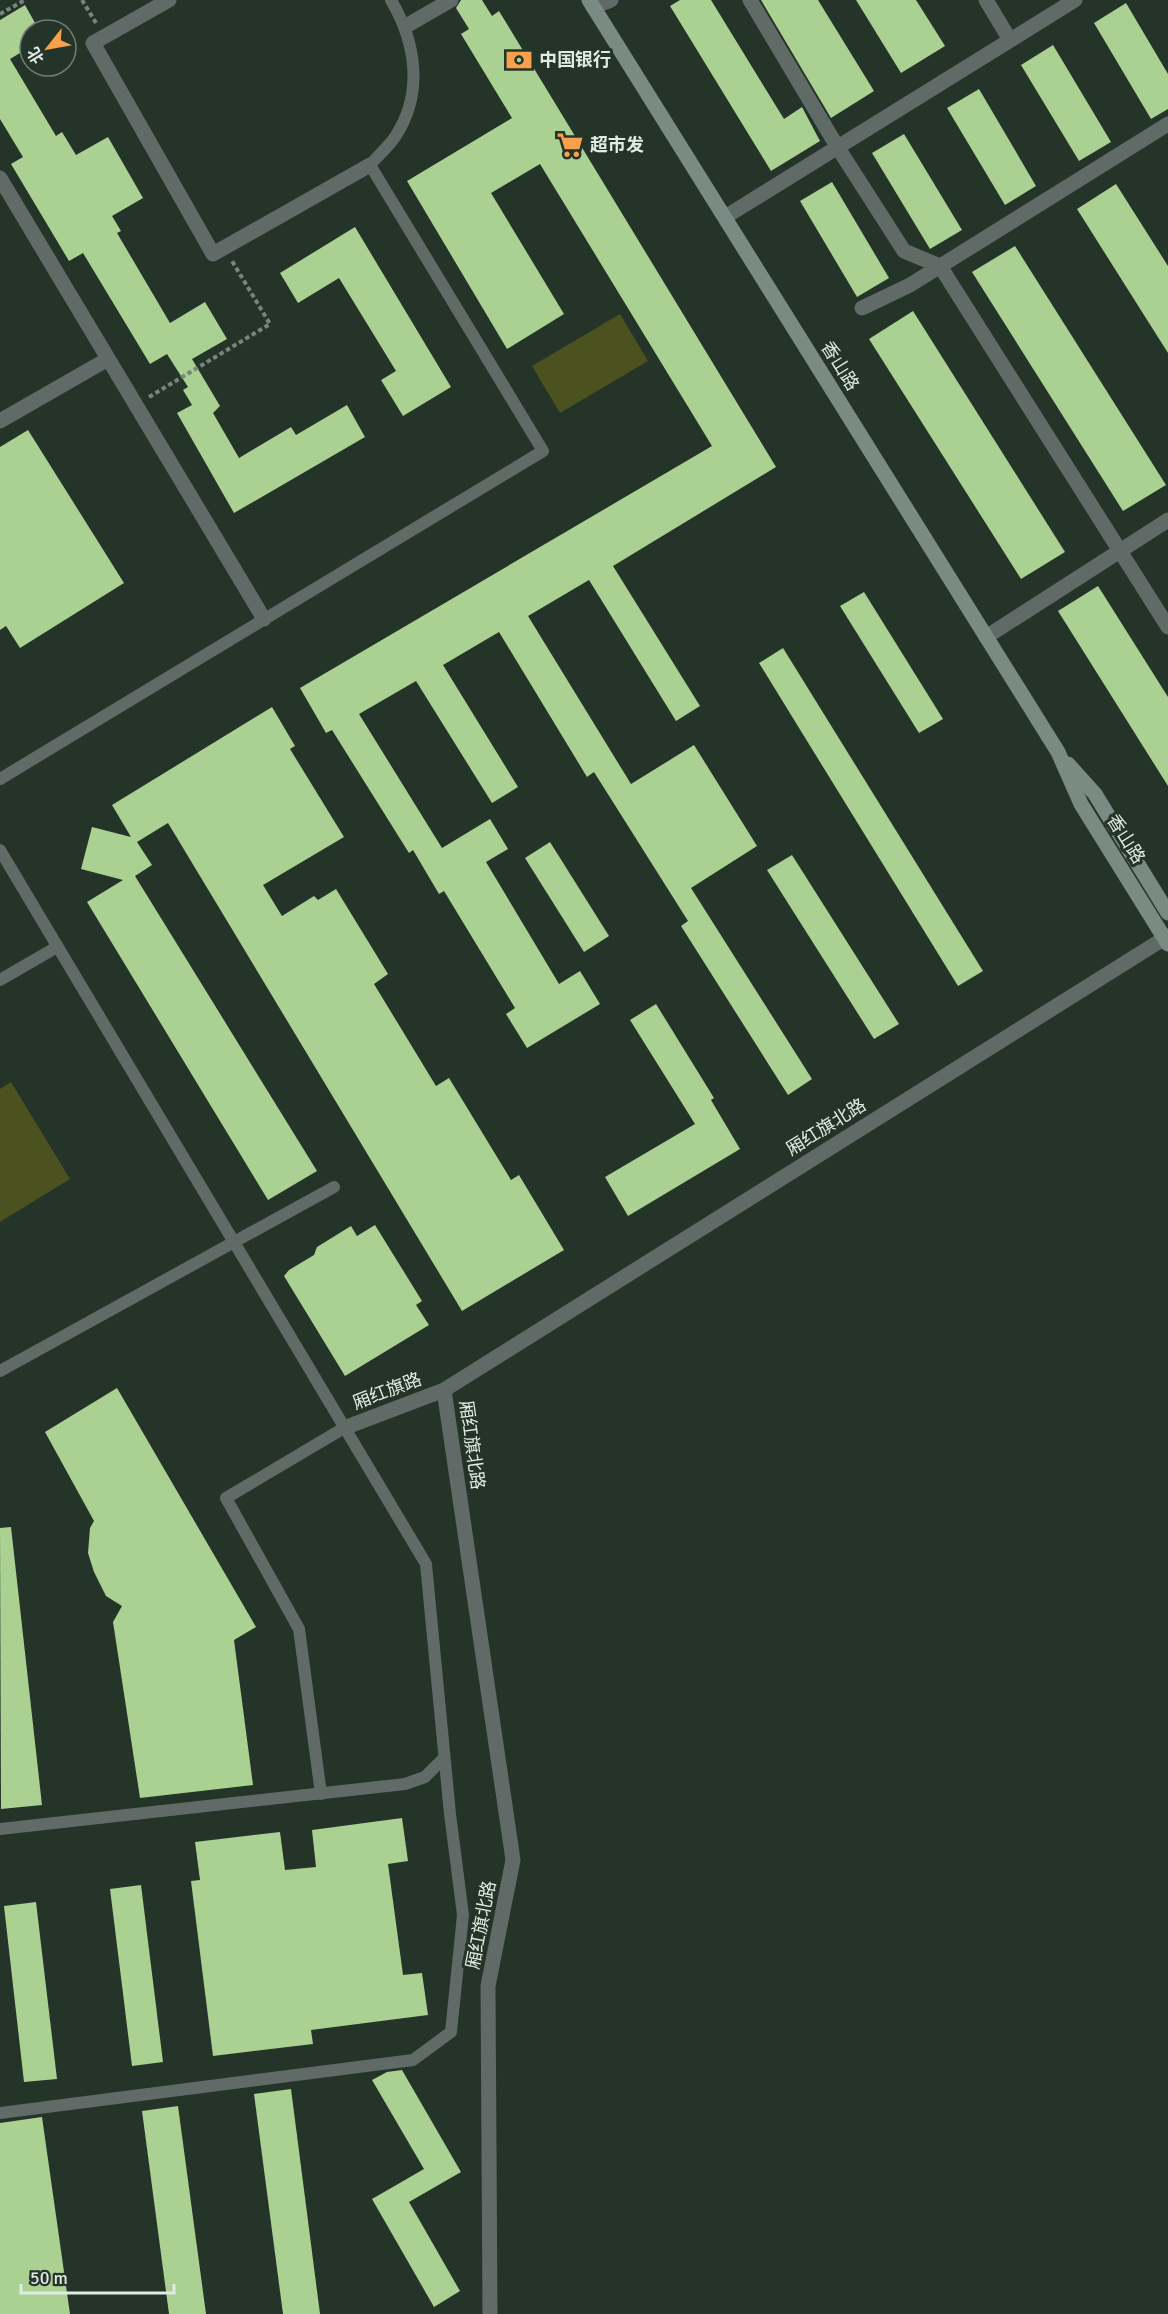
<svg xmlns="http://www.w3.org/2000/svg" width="1168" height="2314" viewBox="0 0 1168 2314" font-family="Signika,'Noto Sans SC',sans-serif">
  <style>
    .green { fill: #4b511f }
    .building { fill: #aad092 }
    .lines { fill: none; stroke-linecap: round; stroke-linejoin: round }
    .path { stroke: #77857b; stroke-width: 4; stroke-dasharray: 4.5 3; stroke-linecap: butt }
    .lane { stroke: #606a66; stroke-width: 12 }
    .street { stroke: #606a66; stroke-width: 15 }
    .secondary { stroke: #7a8b84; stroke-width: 15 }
    .labels { text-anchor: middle; stroke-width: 6; stroke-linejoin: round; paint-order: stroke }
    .poi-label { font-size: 18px; font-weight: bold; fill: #e0ebe3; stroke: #243428; text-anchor: start }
    .street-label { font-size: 18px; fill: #e0ebe3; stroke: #243428 }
  </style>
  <rect width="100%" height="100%" fill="#243428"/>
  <!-- green -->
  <g class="green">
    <path d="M620,314L648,361L560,413L532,366Z"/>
    <path d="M11,1082L70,1179L0,1222V1089Z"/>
  </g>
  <!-- building -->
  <g class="building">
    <path d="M461,0H482L492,16L499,11L776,467L613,566L700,706L676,721L589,580L528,616L631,784L694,745L757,846L691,888L812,1079L788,1095L681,926L688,921L594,772L587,777L499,632L443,665L518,787L492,803L416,681L359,714L442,848L490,819L508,849L486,862L559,984L580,971L600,1004L527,1048L506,1014L515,1008L444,891L439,894L413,850L409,853L332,730L326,733L300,688L712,446L540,164L491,193L564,314L507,349L407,181L512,118L461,34L469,29L456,8Z"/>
    <path d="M680,0H711L784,119L802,107L820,141L771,171L670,6Z"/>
    <path d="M761,0H818L874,91L831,118Z"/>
    <path d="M856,0H916L945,46L901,73Z"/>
    <path d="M1126,3L1168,74V109L1151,119L1094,23Z"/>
    <path d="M25,5L39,30H30V47L10,59L56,136L62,132L76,155L108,137L143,198L112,216L121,231L117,233L170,323L205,302L227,339L192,359L220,406L213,413L239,458L291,427L296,435L347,405L365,437L234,513L177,413L192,405L183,390L188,387L167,354L150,364L83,253L69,261L11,164L23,157L0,119V20Z"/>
    <path d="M1053,45L1111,142L1079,161L1021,65Z"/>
    <path d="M979,89L1036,186L1005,205L947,108Z"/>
    <path d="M904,134L962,230L930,249L872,153Z"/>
    <path d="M832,182L889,278L857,297L800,201Z"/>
    <path d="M1116,184L1168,266V353L1077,209Z"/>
    <path d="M355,227L451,387L403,416L381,380L396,371L339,278L298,303L280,273Z"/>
    <path d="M1015,246L1166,485L1123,511L972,272Z"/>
    <path d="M913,311L1065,552L1021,579L869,339Z"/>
    <path d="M28,430L124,583L20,648L6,626L0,630V447Z"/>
    <path d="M1098,586L1168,697V786L1058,611Z"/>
    <path d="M864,592L943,719L919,733L840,606Z"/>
    <path d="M783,648L983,971L958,986L759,663Z"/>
    <path d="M272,707L295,746L290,749L344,837L263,885L282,916L314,896L318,900L336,889L388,974L374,984L436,1086L449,1078L511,1180L519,1175L564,1250L462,1311L168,823L137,842L152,865L135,876L317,1171L268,1200L87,902L123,880L81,869L92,827L131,837L112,805Z"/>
    <path d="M550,842L609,936L584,952L525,858Z"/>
    <path d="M792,855L899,1024L874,1039L767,870Z"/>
    <path d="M656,1004L714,1098L711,1100L740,1149L628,1216L605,1177L695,1124L630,1020Z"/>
    <path d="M375,1225L422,1301L416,1305L429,1325L345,1376L284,1276L289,1270L314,1255L317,1247L351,1226L357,1236Z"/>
    <path d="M117,1388L256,1627L234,1640L253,1785L140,1798L113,1622L122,1606L106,1596L94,1572L88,1553L90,1528L94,1521L45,1432Z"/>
    <path d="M11,1527L42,1805L1,1809L0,1528Z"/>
    <path d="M402,1818L408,1861L388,1864L403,1975L422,1973L428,2015L311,2030L313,2044L213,2056L191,1881L200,1880L195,1842L280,1832L285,1870L316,1867L312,1830Z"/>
    <path d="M141,1885L163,2062L132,2066L110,1889Z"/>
    <path d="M36,1902L57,2079L24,2082L4,1906Z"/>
    <path d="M402,2070L461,2172L409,2202L460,2291L434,2307L372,2199L424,2169L372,2080L387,2072Z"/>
    <path d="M291,2089L320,2314H283L254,2094Z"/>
    <path d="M178,2106L206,2314H169L142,2111Z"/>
    <path d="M42,2117L70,2314H0V2123Z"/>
  </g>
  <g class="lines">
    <!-- path -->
    <g class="path">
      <path d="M82,0L96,23"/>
      <path d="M0,14L25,0"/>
      <path d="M149,397L270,324L232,261"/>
    </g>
    <!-- lane -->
    <g class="lane">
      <path d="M0,779L543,451L370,165C378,156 388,147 395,137C424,93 416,43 391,0"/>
      <path d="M0,850L426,1564L450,1814L463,1915L451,2032L413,2060L0,2113"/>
      <path d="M0,980L57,947"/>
      <path d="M0,1371L334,1187"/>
      <path d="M321,1794L299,1629L226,1498L344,1428"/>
      <path d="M0,1829L405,1784L425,1777L444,1758"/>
    </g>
    <!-- street -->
    <g class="street">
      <path d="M169,0L93,43L213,254L370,165"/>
      <path d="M750,0L838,148L904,251L940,266L1168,627"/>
      <path d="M986,0L1010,40"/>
      <path d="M593,7L611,0"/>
      <path d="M406,26L451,0"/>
      <path d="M0,178L264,619"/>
      <path d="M725,217L1075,0"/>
      <path d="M862,308L910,285L1168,124"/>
      <path d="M0,421L108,359"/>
      <path d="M986,637L1168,520"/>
      <path d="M344,1428L444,1390"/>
      <path d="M490,2314L488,1986L513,1860L444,1390L1168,936"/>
    </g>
    <!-- secondary -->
    <g class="secondary">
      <path d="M589,0L1058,752L1081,804L1168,944"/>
      <path d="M1068,764L1095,794L1168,913"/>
    </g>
  </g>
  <!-- icons -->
  <defs>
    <g id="bank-bare" transform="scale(2.07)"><path d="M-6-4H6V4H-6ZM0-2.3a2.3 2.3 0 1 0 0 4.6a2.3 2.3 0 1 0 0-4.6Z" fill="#f9a04c" stroke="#243428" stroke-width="2.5" paint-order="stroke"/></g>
    <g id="supermarket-bare" transform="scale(2.07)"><path d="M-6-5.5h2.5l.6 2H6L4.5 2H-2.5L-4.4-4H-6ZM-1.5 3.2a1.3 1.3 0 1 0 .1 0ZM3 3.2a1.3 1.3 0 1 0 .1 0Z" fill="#f9a04c" stroke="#243428" stroke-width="2.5" paint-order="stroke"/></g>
  </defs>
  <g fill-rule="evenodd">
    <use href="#bank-bare" x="519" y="60"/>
    <use href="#supermarket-bare" x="570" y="145"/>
  </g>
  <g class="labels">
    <!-- poi labels -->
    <g class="poi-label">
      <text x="539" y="66">中国银行</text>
      <text x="590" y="151">超市发</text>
    </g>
    <!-- street labels -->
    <g class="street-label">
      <text transform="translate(840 366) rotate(58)" y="6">香山路</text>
      <text transform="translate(1126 839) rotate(58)" y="6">香山路</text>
      <text transform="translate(826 1127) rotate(-32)" y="6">厢红旗北路</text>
      <text transform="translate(387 1391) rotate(-21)" y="6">厢红旗路</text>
      <text transform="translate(472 1445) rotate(82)" y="6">厢红旗北路</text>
      <text transform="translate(481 1925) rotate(-79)" y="6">厢红旗北路</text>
    </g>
  </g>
  <!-- north arrow -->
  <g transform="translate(48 48) rotate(239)"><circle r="28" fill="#243428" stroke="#6f7d73" stroke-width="1.5"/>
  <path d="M0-4.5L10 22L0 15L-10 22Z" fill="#f9a04c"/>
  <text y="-9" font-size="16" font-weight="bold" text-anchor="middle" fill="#e0ebe3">北</text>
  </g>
  <!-- scale -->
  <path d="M21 2284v9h153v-9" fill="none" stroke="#e0ebe3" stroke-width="3"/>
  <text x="30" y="2284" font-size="18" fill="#e0ebe3" stroke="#243428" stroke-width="4.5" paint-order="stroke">50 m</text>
</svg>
